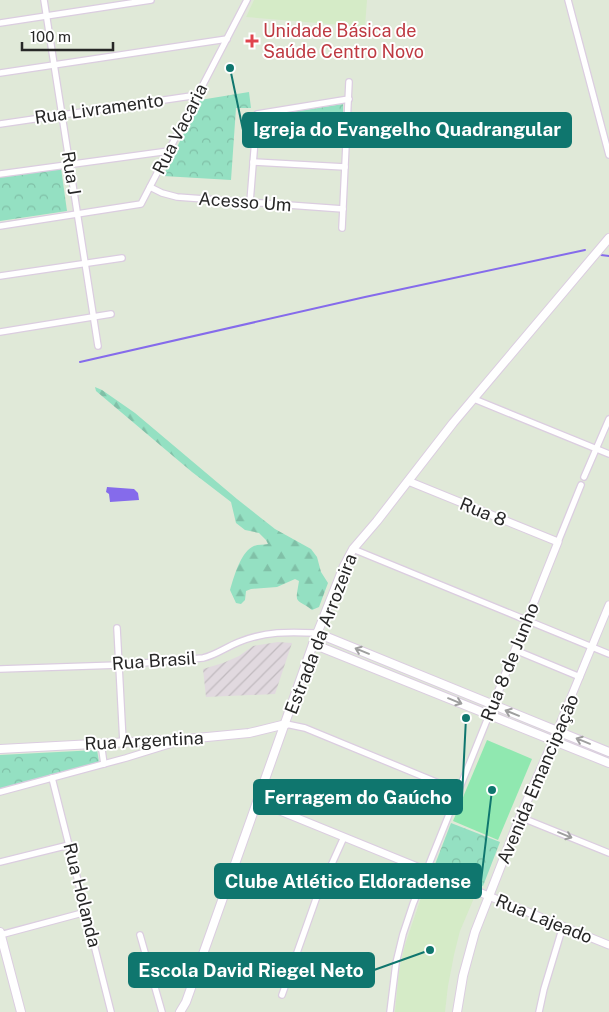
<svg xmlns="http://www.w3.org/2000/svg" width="609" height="1012" viewBox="0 0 609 1012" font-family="'Public Sans',sans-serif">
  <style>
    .industrial { fill: url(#industrial-furrows) }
    .education { fill: #d5ebc7 }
    .forest { fill: url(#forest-firs) }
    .park { fill: url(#park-crowns) }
    .pitch { fill: #90e8b0 }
    .water { fill: #856beb }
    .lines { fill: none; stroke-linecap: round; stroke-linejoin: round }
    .stream { stroke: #856beb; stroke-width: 2 }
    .minor-casing { stroke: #dbcde0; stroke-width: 8 }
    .tertiary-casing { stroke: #dbcde0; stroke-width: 9 }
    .secondary-casing { stroke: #dbcde0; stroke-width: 10 }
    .minor { stroke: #fff; stroke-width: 5.5 }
    .tertiary { stroke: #fff; stroke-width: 7 }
    .secondary { stroke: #fff; stroke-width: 8 }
    .oneway { stroke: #9e9e9e }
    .health-dot { fill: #e0444e; stroke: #fff; stroke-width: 2 }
    .labels { text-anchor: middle; stroke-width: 4; stroke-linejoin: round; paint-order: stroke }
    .health-label { font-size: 18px; fill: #be3a42; stroke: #fff; text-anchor: start }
    .street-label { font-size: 18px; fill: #272727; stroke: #fff }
    .leader { fill: none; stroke: #0f766e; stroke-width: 2 }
    .callout-dot { fill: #0f766e; stroke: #fff; stroke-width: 2 }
    .callout { fill: #0f766e; stroke: #0f766e; stroke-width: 2 }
    .callout-label { font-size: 19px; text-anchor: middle; font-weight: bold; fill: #fff }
  </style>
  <defs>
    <pattern id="industrial-furrows" width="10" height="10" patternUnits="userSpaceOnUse" patternTransform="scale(1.25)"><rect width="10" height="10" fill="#e1d9df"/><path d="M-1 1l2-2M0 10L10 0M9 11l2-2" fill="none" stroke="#c1babf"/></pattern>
    <pattern id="forest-firs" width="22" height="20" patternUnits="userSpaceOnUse" patternTransform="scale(1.25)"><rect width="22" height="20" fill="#94e0c2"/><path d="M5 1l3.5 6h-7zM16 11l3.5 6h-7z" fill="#80c0a7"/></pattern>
    <pattern id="park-crowns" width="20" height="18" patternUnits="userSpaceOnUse" patternTransform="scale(1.25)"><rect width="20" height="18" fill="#94e0c2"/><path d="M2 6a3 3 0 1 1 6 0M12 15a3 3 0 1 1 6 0" fill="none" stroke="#80c0a7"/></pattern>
  </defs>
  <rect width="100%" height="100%" fill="#e0e9d8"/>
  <!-- industrial -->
  <path class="industrial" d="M278,642L292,643L275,694L206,697L203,669L223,663L239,656L253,646Z"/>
  <!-- education -->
  <g class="education">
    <path d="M254,0H367L365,27L246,17Z"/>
    <path d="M427,880L474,898L460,931L454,955L448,986L445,1012H395L399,970L405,945Z"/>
  </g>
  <!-- forest -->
  <path class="forest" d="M95,387L102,390L135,413L237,499L275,529L311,549L317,557L321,572L328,583L319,607L312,610C295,597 295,606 299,581L295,579L277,587L251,589L246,591L245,600L241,604L236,603L230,590C234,577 240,554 252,547C256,544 263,545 268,544L266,540L259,533L245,530L236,523L231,502L192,472L96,391Z"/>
  <!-- park -->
  <g class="park">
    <path d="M249,92L251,108H236L231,180L163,176L200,100Z"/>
    <path d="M343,104V122L264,118L265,116Z"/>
    <path d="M61,168L67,211L0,221V177Z"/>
    <path d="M97,750L99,762L0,790V755Z"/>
    <path d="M451,823L500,842L483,886L434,867Z"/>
  </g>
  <!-- pitch -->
  <path class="pitch" d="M487,740L532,759L498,840L453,821Z"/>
  <!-- water -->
  <path class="water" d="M107,487L134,489L138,493L139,500L110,502L109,494L106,492Z"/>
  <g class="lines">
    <!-- stream -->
    <g class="stream">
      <path d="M601,255L609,256"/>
      <path d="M80,362L365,297L585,250"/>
    </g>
    <!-- minor casing -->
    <g class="minor-casing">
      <g id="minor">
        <path d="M44,0L98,346"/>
        <path d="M568,0L609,155"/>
        <path d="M0,23L151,0"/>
        <path d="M0,73L227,39"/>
        <path d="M256,120L347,124"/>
        <path d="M0,124L198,95"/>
        <path d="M253,162L345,167"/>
        <path d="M0,174L169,151"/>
        <path d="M150,187L162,193L177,197L343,209"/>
        <path d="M250,202L257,114L349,99"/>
        <path d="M0,226L141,204L247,0"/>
        <path d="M342,228L349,82"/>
        <path d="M0,276L122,258"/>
        <path d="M0,332L111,314"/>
        <path d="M474,399L609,454"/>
        <path d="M584,477L609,419"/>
        <path d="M558,542L581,485"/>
        <path d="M353,549L609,654"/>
        <path d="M117,628L123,742"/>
        <path d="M515,650L580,677"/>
        <path d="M0,669L119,665L203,658C216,655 226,647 239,642C266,631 289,632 317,633"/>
        <path d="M286,724L305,728L458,791"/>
        <path d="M101,743L104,764"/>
        <path d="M52,778L111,1012"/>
        <path d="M0,792L126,758L181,741"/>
        <path d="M520,817L609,853"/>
        <path d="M0,862L69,845"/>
        <path d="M0,935L86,912"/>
        <path d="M140,935L162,1012"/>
        <path d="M282,995L316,899L344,837"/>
        <path d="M390,1012L396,963L403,934L413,904L489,715"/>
        <path d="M539,1012L544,989L563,926"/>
      </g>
    </g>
    <!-- tertiary casing -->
    <g class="tertiary-casing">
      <g id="tertiary">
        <path d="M408,481L558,542L489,715"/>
        <path d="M557,731L609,605"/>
        <path d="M258,802L609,945"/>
      </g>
    </g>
    <!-- secondary casing -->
    <g class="secondary-casing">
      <g id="secondary">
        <path d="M317,633L609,752"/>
        <path d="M313,644L609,763"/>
        <path d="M0,749L186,739L249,733L286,724"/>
        <path d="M0,932L21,1012"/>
        <path d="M180,1012L186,1002L313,644L344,566L353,549L377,521L453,423L609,238"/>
        <path d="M457,1012L463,976L475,932L520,817L555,737"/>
      </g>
    </g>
    <!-- minor -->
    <use href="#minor" class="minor"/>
    <!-- tertiary -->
    <use href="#tertiary" class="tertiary"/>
    <!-- secondary -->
    <use href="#secondary" class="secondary"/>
  </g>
  <!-- one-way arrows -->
  <defs><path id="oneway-shaft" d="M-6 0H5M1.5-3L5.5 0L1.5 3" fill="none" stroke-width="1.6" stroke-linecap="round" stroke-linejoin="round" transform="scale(1.25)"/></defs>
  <g class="oneway">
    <use href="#oneway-shaft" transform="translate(362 651) rotate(-158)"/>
    <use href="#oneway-shaft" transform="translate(455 701) rotate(22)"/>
    <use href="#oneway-shaft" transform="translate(512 713) rotate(-158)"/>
    <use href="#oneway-shaft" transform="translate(583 741) rotate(-158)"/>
    <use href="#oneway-shaft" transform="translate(565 835) rotate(22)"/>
  </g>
  <!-- markers -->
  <path class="health-dot" d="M249.5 33.5h5v5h5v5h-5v5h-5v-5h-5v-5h5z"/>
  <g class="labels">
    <!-- health labels -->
    <g class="health-label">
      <text x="263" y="37">Unidade Básica de<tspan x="263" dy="21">Saúde Centro Novo</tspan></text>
    </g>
    <!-- street labels -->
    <g class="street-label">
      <text transform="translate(99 109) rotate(-8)" y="6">Rua Livramento</text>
      <text transform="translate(180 129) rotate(-63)" y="6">Rua Vacaria</text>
      <text transform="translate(71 173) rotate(81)" y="6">Rua J</text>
      <text transform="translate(245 202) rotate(4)" y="6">Acesso Um</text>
      <text transform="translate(483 512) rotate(22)" y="6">Rua 8</text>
      <text transform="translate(321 634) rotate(-69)" y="6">Estrada da Arrozeira</text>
      <text transform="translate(154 661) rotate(-4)" y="6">Rua Brasil</text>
      <text transform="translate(510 662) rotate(-68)" y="6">Rua 8 de Junho</text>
      <text transform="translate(144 741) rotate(-3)" y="6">Rua Argentina</text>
      <text transform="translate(538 779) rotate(-67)" y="6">Avenida Emancipação</text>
      <text transform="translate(82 895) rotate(76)" y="6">Rua Holanda</text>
      <text transform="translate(544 919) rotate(22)" y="6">Rua Lajeado</text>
    </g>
  </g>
  <!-- callouts -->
  <path class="leader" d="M230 68L243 130M466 718L462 797M492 790L481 881M430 950L374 970"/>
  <g class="callout-dot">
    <circle cx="230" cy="68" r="5"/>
    <circle cx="466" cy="718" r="5"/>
    <circle cx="492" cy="790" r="5"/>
    <circle cx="430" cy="950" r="5"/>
  </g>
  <g class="callout">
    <rect x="243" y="113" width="328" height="34" rx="5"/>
    <rect x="254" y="780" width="208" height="34" rx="5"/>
    <rect x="215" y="864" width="266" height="34" rx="5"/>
    <rect x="129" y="953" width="245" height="34" rx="5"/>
  </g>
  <g class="callout-label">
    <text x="407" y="136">Igreja do Evangelho Quadrangular</text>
    <text x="358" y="804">Ferragem do Gaúcho</text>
    <text x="348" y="888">Clube Atlético Eldoradense</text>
    <text x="251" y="977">Escola David Riegel Neto</text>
  </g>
  <!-- scale -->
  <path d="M22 42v8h91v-8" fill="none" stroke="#272727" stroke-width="2.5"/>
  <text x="30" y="42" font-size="15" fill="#272727" stroke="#ffffff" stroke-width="4" paint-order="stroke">100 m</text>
</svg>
